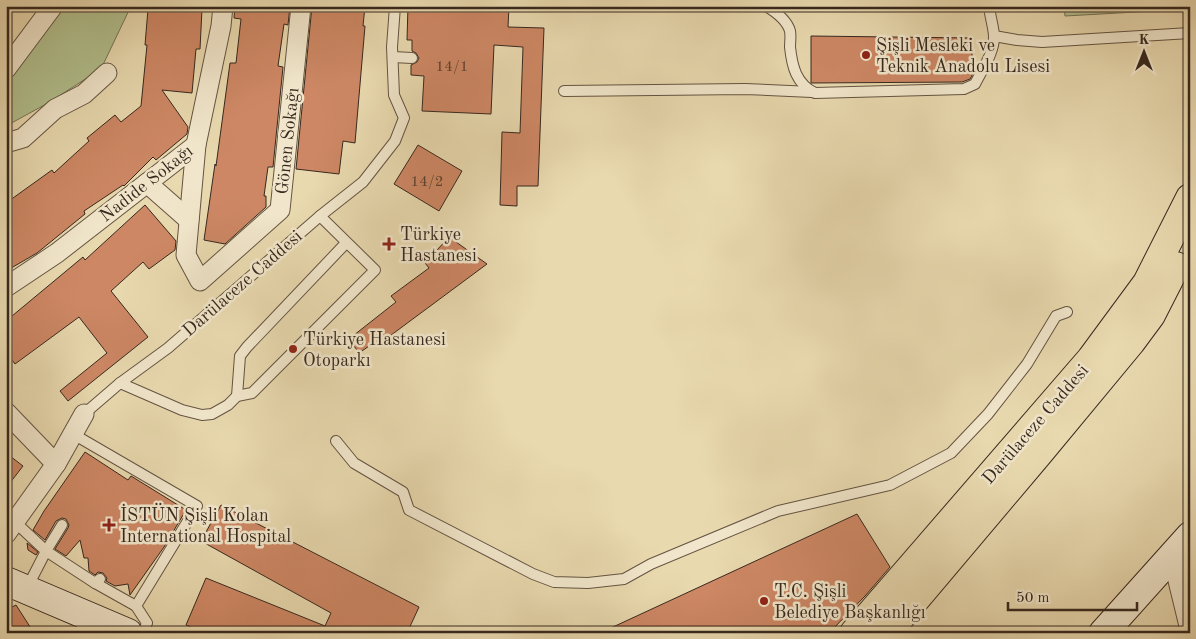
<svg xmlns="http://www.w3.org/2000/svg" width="1196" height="639" viewBox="0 0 1196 639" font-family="'Old Standard TT',serif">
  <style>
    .green { fill: #b2c08e; stroke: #747456 }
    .building { fill: #cd8764; stroke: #37281e }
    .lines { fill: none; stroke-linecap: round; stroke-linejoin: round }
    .lane-casing { stroke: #645442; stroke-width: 12 }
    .street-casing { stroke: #645442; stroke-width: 21 }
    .secondary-casing { stroke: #37281e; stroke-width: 30 }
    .primary-casing { stroke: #37281e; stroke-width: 30 }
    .lane { stroke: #f1e6cb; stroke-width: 10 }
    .street { stroke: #f1e6cb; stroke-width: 19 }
    .secondary { stroke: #f1e6cb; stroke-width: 28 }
    .primary { stroke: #e9d9af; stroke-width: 28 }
    .poi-dot { fill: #8f2418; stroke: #f1e6cb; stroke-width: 2 }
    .labels { text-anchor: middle; stroke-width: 5; stroke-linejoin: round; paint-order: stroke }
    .number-label { font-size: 15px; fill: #5c4030 }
    .poi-label { font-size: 18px; fill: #37281e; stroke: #f1e6cb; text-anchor: start }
    .street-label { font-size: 18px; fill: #37281e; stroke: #f1e6cb }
  </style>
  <rect width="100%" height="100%" fill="#e9d9af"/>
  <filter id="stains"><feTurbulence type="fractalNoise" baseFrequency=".004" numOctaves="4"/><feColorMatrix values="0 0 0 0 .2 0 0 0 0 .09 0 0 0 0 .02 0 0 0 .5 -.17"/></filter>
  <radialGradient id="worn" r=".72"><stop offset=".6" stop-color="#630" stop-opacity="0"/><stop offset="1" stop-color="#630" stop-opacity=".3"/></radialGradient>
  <!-- green -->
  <g class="green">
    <path d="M62,6H131L101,69L48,103L6,126V81Z"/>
    <path d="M1064,6H1190V9L1065,16Z"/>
  </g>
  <!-- building -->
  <g class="building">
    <path d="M235,6H290L288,25L284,24L278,66L283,67L273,167H268L264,196H266V207L225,244L204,240L215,164L216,166L230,63H236L241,19L234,18Z"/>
    <path d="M312,6H365L363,26H365L355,143L343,141L339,174L296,169Z"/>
    <path d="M408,6H509L508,27L544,28L538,186H517V206L500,205L502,132L520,133L523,47L494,45L491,114L422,111L424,76L411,75V65L417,62L419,58L416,53L412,51V40H407Z"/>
    <path d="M148,9H202L200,49H196L192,93L162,90L188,127L187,134L156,160L153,157L124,186L123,185L84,211L85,214L37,253L6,271V203L52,170L54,173L89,141L87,138L115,115L121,122L141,106L147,45H145Z"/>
    <path d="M811,36L972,38V76L970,79L962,82L811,83Z"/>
    <path d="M418,145L462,171L439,211L394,184Z"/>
    <path d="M145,205L176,241L175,250L149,269L143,262L111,291L148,337L68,401L60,391L107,353L79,317L15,364L6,352V321L83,257L85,260Z"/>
    <path d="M449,237L487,264L375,347L372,344L359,353L349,339L396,302L391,296L429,268L425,263Z"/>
    <path d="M85,452L128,480L131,476L186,510L164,547L130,595L128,584L115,586L106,581L107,578L103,573L98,572L95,575L89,571L88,558H84L80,540L66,556L55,549L68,528L69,525L66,519L62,518L56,521L45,540L33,530L44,511Z"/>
    <path d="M6,453L23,466L6,488Z"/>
    <path d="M221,505L419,607L407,633H205L186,625L206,578L325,626L331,613L201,541Z"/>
    <path d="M857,514L890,567L865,596L829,633H600Z"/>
    <path d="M27,543L38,552L36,555L28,550Z"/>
    <path d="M16,605L34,633H6V610Z"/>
  </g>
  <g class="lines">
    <!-- lane casing -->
    <g class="lane-casing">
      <g id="lane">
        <path d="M766,6C776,12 787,20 790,31C791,36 790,42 790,47C792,66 796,84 815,93L964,89L975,84C982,70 994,53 994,37C994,28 990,17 989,6"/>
        <path d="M994,36L1017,40L1042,42L1190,33"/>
        <path d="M393,57L412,58"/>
        <path d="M564,91L745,89L812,92"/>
        <path d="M120,383L182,410L202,415L212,414L228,405L237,396L252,393L375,270L320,216"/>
        <path d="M237,396L240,356L247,347L346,243"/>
        <path d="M84,414L120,383L168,348L320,216L363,182L395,141L404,118L394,95L392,47L395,6"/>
        <path d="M73,434L197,506L136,606L95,583"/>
        <path d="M336,441L354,463L403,492L409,510L533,574L554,582L588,583L624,579L651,564L778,511L890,485L951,453L988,414L1027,364L1056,316L1067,312"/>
        <path d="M15,522L46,551L27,588"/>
        <path d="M62,525L46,551L95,583L100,579"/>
        <path d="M136,606L147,623L143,633"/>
      </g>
    </g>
    <!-- street casing -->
    <g class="street-casing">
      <g id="street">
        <path d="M223,6L221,26L196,145L186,255L200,281L280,210L301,6"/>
        <path d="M6,69L53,6"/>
        <path d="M6,143L23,138L55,109L84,94L107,73"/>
        <path d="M147,183L189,220"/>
        <path d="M6,287L57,253L196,145"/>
        <path d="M6,412L56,464"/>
        <path d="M6,534L56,464L84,414"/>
        <path d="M1172,556L1190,630"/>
      </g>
    </g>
    <!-- secondary casing -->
    <g class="secondary-casing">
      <g id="secondary">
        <path d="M6,581L128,633"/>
        <path d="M1103,633L1190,536"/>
      </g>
    </g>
    <!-- primary casing -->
    <g class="primary-casing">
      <g id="primary">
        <path d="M854,633L1091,359L1147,283L1190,198"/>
        <path d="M887,633L1039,453L1131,342L1151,315L1176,266"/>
      </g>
    </g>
    <!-- lane -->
    <use href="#lane" class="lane"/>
    <!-- street -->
    <use href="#street" class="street"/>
    <!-- secondary -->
    <use href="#secondary" class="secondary"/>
    <!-- primary -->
    <use href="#primary" class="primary"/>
  </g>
  <!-- markers -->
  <g class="poi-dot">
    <circle cx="866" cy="55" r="5"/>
    <path d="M386.5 236.5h5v5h5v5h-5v5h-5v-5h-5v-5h5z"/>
    <circle cx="293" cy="349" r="5"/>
    <path d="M106.5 517.5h5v5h5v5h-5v5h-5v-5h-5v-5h5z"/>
    <circle cx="764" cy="601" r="5"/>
  </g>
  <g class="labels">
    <!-- number labels -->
    <g class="number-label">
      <text x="452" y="71">14/1</text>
      <text x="427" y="186">14/2</text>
    </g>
    <!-- poi labels -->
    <g class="poi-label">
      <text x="876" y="51">Şişli Mesleki ve<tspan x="876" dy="21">Teknik Anadolu Lisesi</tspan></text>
      <text x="400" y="240">Türkiye<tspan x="400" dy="21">Hastanesi</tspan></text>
      <text x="303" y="345">Türkiye Hastanesi<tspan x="303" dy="21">Otoparkı</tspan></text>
      <text x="120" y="521">İSTÜN Şişli Kolan<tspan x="120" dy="21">International Hospital</tspan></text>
      <text x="774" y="597">T.C. Şişli<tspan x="774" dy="21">Belediye Başkanlığı</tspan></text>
    </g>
    <!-- street labels -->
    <g class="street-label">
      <text transform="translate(287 141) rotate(-84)" y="6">Gönen Sokağı</text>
      <text transform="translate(146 183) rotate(-38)" y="6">Nadide Sokağı</text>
      <text transform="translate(242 283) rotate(-41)" y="6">Darülaceze Caddesi</text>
      <text transform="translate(1035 424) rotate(-49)" y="6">Darülaceze Caddesi</text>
    </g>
  </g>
  <!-- margin -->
  <rect width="1196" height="639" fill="none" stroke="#e9d9af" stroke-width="25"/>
  <rect x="8" y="8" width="1181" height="624" fill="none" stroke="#37281e" stroke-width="2.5"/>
  <rect x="12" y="12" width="1171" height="614" fill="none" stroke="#37281e"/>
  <!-- north arrow -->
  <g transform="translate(1144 52)" stroke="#f1e6cb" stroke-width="4" paint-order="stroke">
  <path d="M0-4L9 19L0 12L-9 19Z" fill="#37281e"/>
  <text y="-8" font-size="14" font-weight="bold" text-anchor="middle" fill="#37281e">K</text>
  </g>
  <!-- scale -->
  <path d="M1008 602v8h129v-8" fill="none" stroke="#37281e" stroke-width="2.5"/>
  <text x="1016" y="602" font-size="15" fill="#37281e" stroke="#f1e6cb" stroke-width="4" paint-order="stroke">50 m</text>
  <rect width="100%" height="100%" filter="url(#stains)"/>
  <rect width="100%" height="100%" fill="url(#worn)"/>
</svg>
